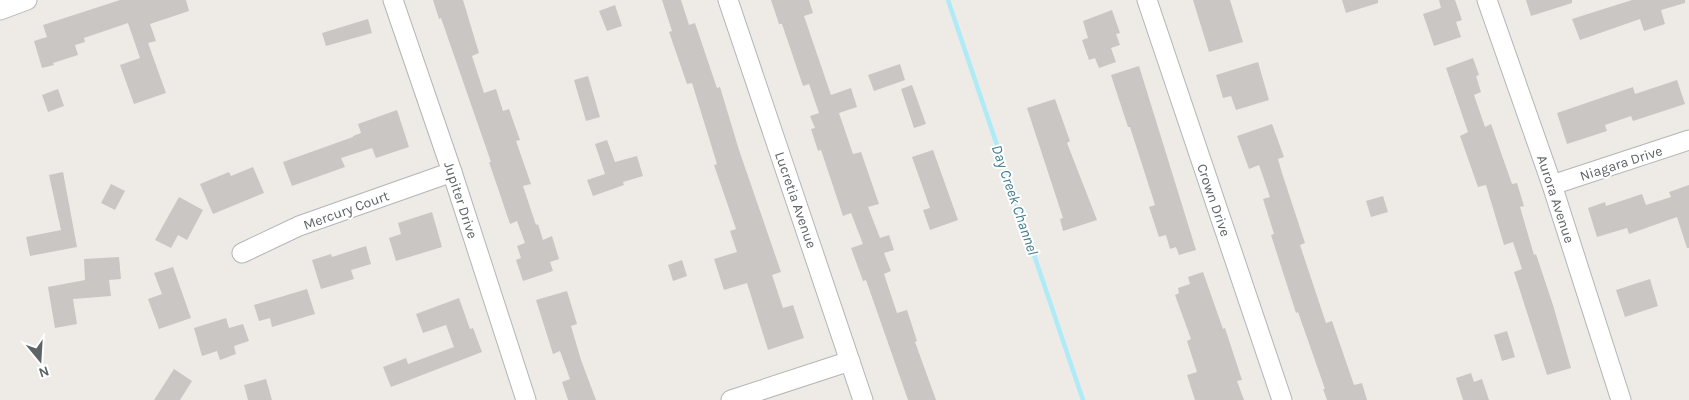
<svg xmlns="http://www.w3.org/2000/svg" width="1689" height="400" viewBox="0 0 1689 400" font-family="Karla,sans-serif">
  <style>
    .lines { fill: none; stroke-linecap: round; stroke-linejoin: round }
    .stream { stroke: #afebf6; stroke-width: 4.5 }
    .building { fill: #cac6c3 }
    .minor-casing { stroke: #b2b5b7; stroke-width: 21 }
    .minor { stroke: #fff; stroke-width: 19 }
    .labels { text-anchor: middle; stroke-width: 4; stroke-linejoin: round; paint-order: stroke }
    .street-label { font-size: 14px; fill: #5e6365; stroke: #fff }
    .water-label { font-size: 15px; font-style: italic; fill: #437c8e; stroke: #fff }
  </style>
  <rect width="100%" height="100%" fill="#eeebe7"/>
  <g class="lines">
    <!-- stream -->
    <path class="stream" d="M948,0L1083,400"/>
  </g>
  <!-- building -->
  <g class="building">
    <path d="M120,0H186L189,11L150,24L156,41L148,43L166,93L134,104L120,65L140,58L128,23L84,38L85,42L75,45L78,55L53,63L54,65L42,68L34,41L47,37L43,25Z"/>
    <path d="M433,0H463L479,53L472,56L484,93L496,89L503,111L509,109L520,140L516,141L531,184L523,186L536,225L538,224L543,240L552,236L559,259L550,262L553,271L523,281L516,260L521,258L517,246L525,243L517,221L510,224L489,162H491L441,18L439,19Z"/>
    <path d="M662,0H681L689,25L695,23L717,88L720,87L739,150L781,272L772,275L783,308L793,305L804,338L768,350L747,283L724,290L714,259L737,252L730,231L736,229L714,165L717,164L692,83L687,84L669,32L672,31Z"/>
    <path d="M771,0H809L813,13L804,16L831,95L851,88L857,107L839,113L853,154L861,152L879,204L868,207L880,238L889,235L894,250L884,253L891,271L884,274L897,313L907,310L917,341L915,342L936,400H908L866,280L863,281L851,248L863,244L851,213L843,216L821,150L818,151L811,129L815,128L810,116L819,113L809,84L803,86L782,24H779Z"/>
    <path d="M1193,0H1230L1243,42L1209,52Z"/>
    <path d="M1342,0H1378V3L1346,13Z"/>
    <path d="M1439,0H1455L1462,20L1456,22L1461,37L1434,46L1423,14L1441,8Z"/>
    <path d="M1526,0H1572V3L1531,16Z"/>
    <path d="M1632,0H1685V3L1661,10L1665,24L1644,31L1640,19L1580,40L1572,19Z"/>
    <path d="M615,5L622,26L607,31L599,11Z"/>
    <path d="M1112,10L1120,33L1116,34L1120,45L1111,48L1116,62L1099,68L1095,58L1089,60L1082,40L1088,38L1083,21Z"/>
    <path d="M368,19L372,33L326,46L322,33Z"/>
    <path d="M1473,58L1479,75L1476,76L1481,92L1474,95L1485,127L1491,124L1512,184L1517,183L1524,206L1520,207L1534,255L1536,254L1553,305L1571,368L1547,375L1514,272L1522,269L1513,242L1504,245L1486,185L1478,187L1460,136L1468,132L1446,68Z"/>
    <path d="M1258,62L1269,100L1236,110L1231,96L1223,98L1216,75Z"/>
    <path d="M900,64L905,80L874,91L868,75Z"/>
    <path d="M1139,66L1196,250L1179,255L1176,247L1170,249L1166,235L1159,237L1149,207L1155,205L1130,127H1128L1111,75Z"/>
    <path d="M588,76L600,117L586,121L574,80Z"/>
    <path d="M1677,80L1685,104L1633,121L1631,116L1605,125L1607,131L1567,144L1557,113L1633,87L1635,94Z"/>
    <path d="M912,85L926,124L914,128L901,89Z"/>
    <path d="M58,89L64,106L48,112L42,95Z"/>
    <path d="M1055,99L1070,141L1067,143L1097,220L1063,231L1060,219L1063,218L1027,108Z"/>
    <path d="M397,110L409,147L376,158L372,148L341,158L345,167L292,186L283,162L353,137V136L361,133L358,124Z"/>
    <path d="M1272,124L1284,157L1278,159L1282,173L1305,243L1300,245L1326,323L1332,321L1354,385L1362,383L1367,400H1327L1323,389H1325L1298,312L1296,313L1271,235L1274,234L1263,199L1270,197L1259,165L1249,169L1237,136Z"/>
    <path d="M607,140L615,162L637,156L643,176L623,182L624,185L593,196L587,180L605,174L595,144Z"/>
    <path d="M933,150L958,220L930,230L923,210L930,208L912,157Z"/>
    <path d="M253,167L264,193L213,214L200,184L229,172L231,176Z"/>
    <path d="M63,172L77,247L30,256L26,237L61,230L49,175Z"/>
    <path d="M111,184L125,191L115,210L101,203Z"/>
    <path d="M1689,185V248H1687L1677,217L1629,234L1627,228L1597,237L1588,208L1605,202L1606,206L1642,194L1646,205L1671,197L1669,192Z"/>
    <path d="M1383,196L1388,212L1371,217L1366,201Z"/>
    <path d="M179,197L203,210L187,240L178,235L171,248L155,240Z"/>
    <path d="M432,212L442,247L396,261L389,238L401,234L398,223Z"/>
    <path d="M366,246L371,264L351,270L354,279L321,289L312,260L331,254L332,257Z"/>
    <path d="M119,257L121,279L109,280L111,296L73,299L77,324L55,328L48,287L85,280L84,259Z"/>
    <path d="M682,260L687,276L673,281L668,265Z"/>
    <path d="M173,267L191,318L159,329L148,299L162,294L154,273Z"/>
    <path d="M1203,272L1223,329L1225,328L1242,380L1237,381L1244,400H1195L1187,375L1197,372L1187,341L1191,339L1175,295L1179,293L1178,288L1190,284L1188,277Z"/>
    <path d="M1650,279L1658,306L1625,317L1616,290Z"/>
    <path d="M307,289L315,314L272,327L270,318L259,321L254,305Z"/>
    <path d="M567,291L577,324L571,326L581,360L596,400H568L562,382L570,379L560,351L553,354L536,300Z"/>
    <path d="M459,298L470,329L473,328L482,352L391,387L383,367L406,358L408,364L454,347L446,325L423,333L416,314Z"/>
    <path d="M226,318L229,328L243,324L249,341L234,346L236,354L220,360L217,351L202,356L194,328Z"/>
    <path d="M1507,331L1515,357L1502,361L1494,335Z"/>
    <path d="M174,369L192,381L180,400H154Z"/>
    <path d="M1471,373L1474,382L1482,379L1489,400H1463L1456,378Z"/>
    <path d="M266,379L272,400H248L244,385Z"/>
  </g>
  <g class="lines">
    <!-- minor casing -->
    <g class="minor-casing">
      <g id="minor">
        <path d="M393,0L452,172L526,400"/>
        <path d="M728,0L863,400"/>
        <path d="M1147,0L1282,400"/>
        <path d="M1487,0L1552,185L1621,400"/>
        <path d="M0,10L27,0"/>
        <path d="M1552,185L1689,140"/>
        <path d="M242,253L299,226L452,172"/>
        <path d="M731,400L850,361"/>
      </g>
    </g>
    <!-- minor -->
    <use href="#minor" class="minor"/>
  </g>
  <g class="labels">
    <!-- street labels -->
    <g class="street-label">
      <text transform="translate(1621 163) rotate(-18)" y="5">Niagara Drive</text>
      <text transform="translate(1556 199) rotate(72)" y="5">Aurora Avenue</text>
      <text transform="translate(461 200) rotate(72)" y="5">Jupiter Drive</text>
      <text transform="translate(796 200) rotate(71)" y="5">Lucretia Avenue</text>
      <text transform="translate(1214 200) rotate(71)" y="5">Crown Drive</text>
      <text transform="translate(346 210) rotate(-20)" y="5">Mercury Court</text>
    </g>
    <!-- water labels -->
    <g class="water-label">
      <text transform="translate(1015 200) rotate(71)" y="5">Day Creek Channel</text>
    </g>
  </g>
  <!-- north arrow -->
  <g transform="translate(40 360) rotate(162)" stroke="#ffffff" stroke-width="4" paint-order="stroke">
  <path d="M0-4L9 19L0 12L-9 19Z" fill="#5e6365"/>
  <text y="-8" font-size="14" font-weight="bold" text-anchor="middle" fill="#5e6365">N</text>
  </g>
</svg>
